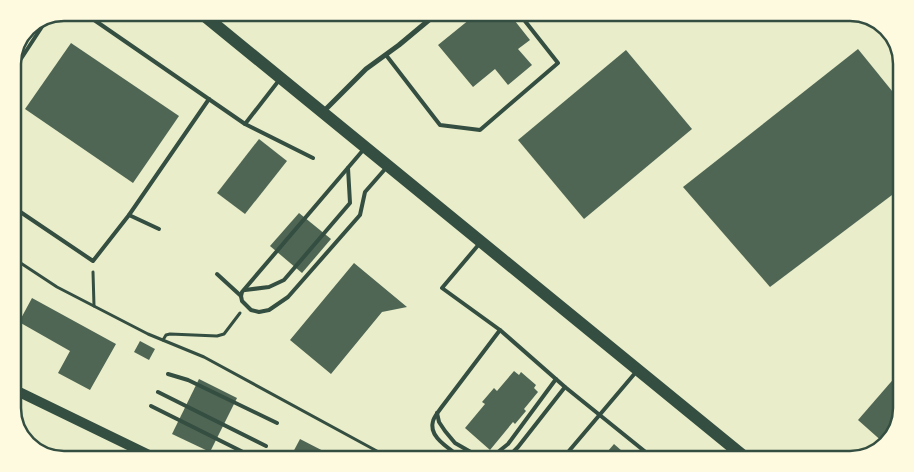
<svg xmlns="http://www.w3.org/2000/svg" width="914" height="472" viewBox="0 0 914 472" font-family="Raleway,sans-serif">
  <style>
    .building { fill: #4f6655 }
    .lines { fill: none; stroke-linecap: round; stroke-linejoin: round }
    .path { stroke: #344e41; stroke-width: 3 }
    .service { stroke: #344e41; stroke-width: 4 }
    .minor { stroke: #344e41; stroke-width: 5 }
    .secondary { stroke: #344e41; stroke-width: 10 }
    .primary { stroke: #344e41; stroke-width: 12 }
    .rim { fill: none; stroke: #344e41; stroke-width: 2.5 }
  </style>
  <rect width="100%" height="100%" fill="#e9edc9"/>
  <!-- building -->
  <g class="building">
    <path d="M333,14H346L338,21Z"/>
    <path d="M475,15L511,16L530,40L518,49L532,65L508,85L495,69L473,87L438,45Z"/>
    <path d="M71,43L179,116L133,183L25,109Z"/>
    <path d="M858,49L901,102L900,189L770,287L683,187Z"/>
    <path d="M626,50L692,129L584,219L518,140Z"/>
    <path d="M259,139L287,161L245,214L217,193Z"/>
    <path d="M299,213L331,239L302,273L270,246Z"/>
    <path d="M354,263L407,307L382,312L331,374L290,340Z"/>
    <path d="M32,298L116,344L90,390L58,373L70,351L19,322Z"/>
    <path d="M140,341L155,349L149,360L134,352Z"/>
    <path d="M514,371L519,375L521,372L536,385L534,388L538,392L524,409L526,411L515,424L513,422L490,450L465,428L485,404L482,402L494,388L497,391Z"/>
    <path d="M897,375L896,431L885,444L858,420Z"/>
    <path d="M199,379L237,398L210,452L172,434Z"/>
    <path d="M300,439L333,456H291Z"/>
    <path d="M614,444L630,458H602Z"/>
  </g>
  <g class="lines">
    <!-- path -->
    <g class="path">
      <path d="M13,258L57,287L148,334L204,357L386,456"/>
      <path d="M93,272L94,306"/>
      <path d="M163,340L166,335L170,334L217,336L224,334L240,313"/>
    </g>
    <!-- service -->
    <g class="service">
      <path d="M84,13L245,124L313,158"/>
      <path d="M386,55L440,125L480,130L558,63L521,16"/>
      <path d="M13,71L47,19"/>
      <path d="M245,124L280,79"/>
      <path d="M364,149L242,292L241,296L242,301L251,310L259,312L269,310L288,297L360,215L365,192L386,168"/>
      <path d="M13,207L93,261L129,215L209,99"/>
      <path d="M129,215L159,229"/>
      <path d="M480,243L442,288L500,330L565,387L653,458"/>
      <path d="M217,274L241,296"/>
      <path d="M245,290L269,287L284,280L350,203L348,168"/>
      <path d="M168,374L188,380L277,423"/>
      <path d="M158,392L266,446"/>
      <path d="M151,406L249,455"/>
      <path d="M437,413L439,422L445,431L455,443L476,455L493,456L508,444L556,379"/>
      <path d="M460,457C449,448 428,437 433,421C434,417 438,412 441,408L500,330"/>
      <path d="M508,457L518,447L565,387"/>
      <path d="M563,458L636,372"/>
    </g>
    <!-- minor -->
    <path class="minor" d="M323,112L366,69L399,45L435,15"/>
    <!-- secondary -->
    <path class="secondary" d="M13,389L149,455"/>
    <!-- primary -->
    <path class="primary" d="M201,13C383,161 564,311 747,459"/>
  </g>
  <!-- crop -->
  <path d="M0 0H914V472H0ZM64 21H850A43 43 0 0 1 893 64V408A43 43 0 0 1 850 451H64A43 43 0 0 1 21 408V64A43 43 0 0 1 64 21Z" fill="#fefae0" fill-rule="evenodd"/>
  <path class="rim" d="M64 21H850A43 43 0 0 1 893 64V408A43 43 0 0 1 850 451H64A43 43 0 0 1 21 408V64A43 43 0 0 1 64 21Z"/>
</svg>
